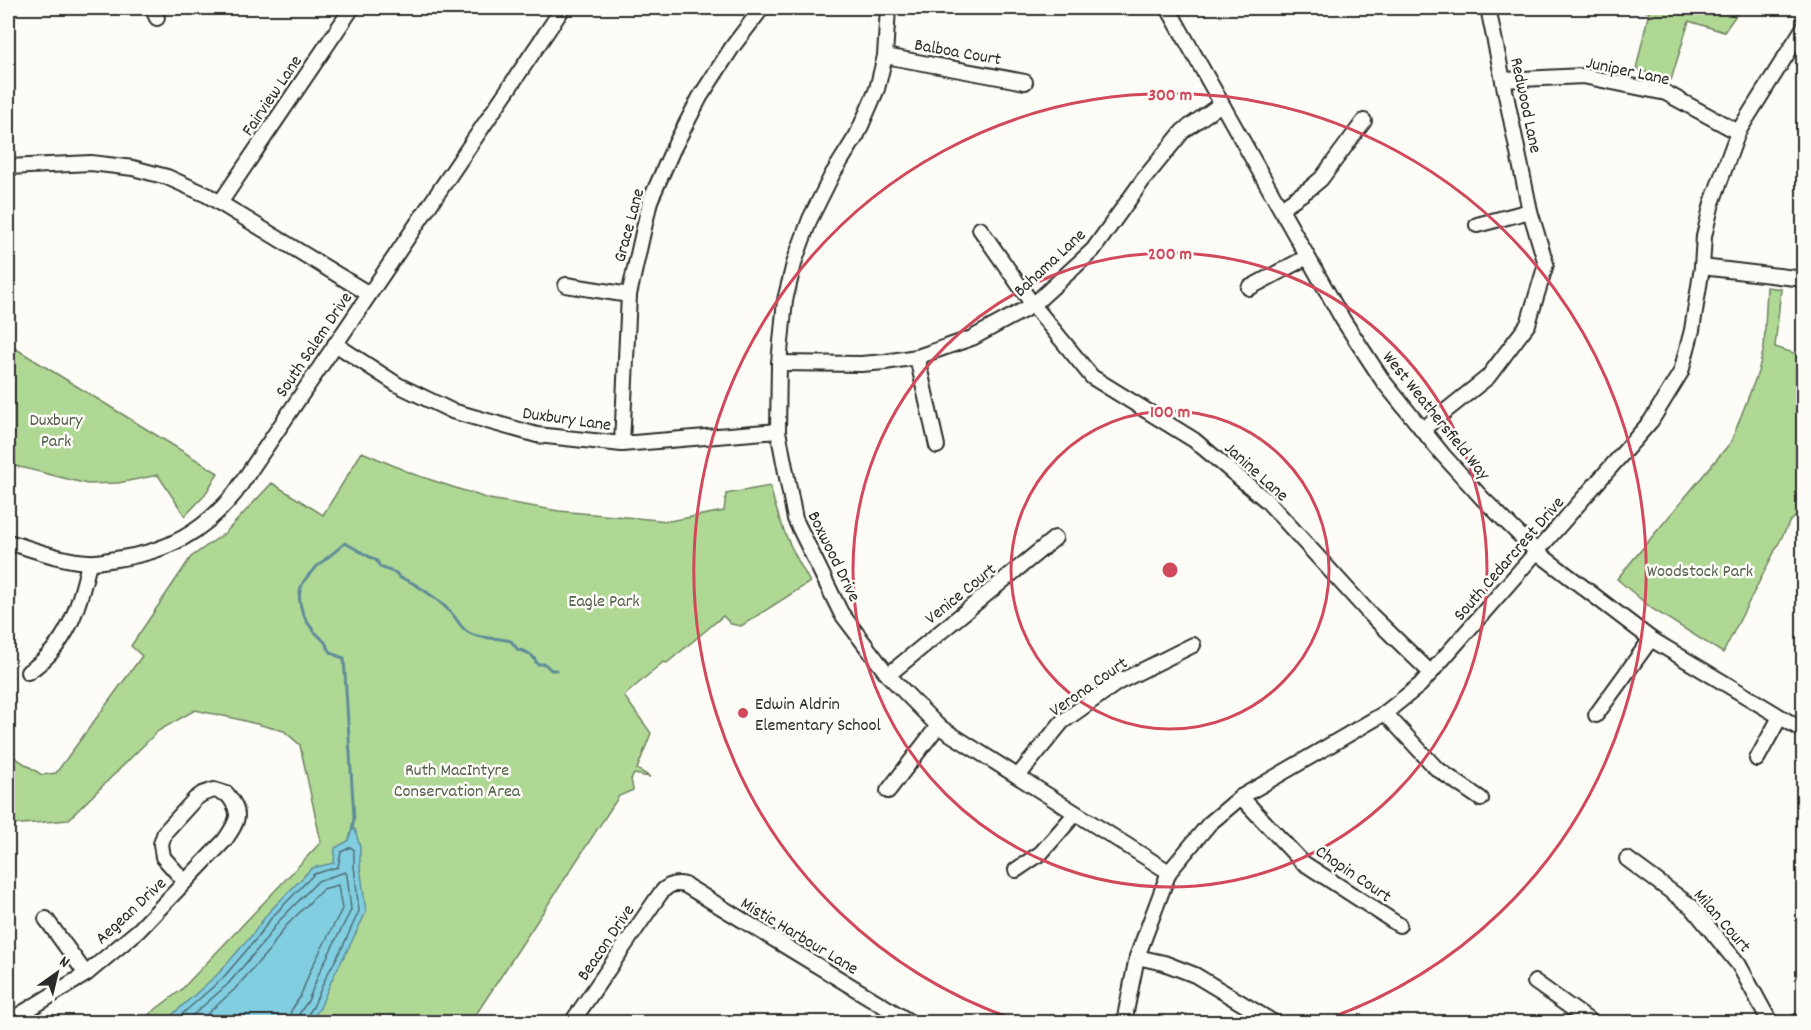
<svg xmlns="http://www.w3.org/2000/svg" width="1811" height="1030" viewBox="0 0 1811 1030" font-family="Dekko,sans-serif">
  <style>
    .green { fill: #b0d895; stroke: #6e8260; stroke-width: 1.5 }
    .water { fill: #82cee1; stroke: #5f8d98; stroke-width: 1.5 }
    .lines { fill: none; stroke-linecap: round; stroke-linejoin: round }
    .shore { stroke: #4e6c74; stroke-width: 1.5 }
    .stream { stroke: #5f8d98; stroke-width: 3 }
    .minor-casing { stroke: #2b2b2b; stroke-width: 18 }
    .minor { stroke: #fdfcf7; stroke-width: 14 }
    .ring { fill: none; stroke: #d1495b; stroke-width: 3 }
    .poi-dot { fill: #d1495b; stroke: #fdfcf7; stroke-width: 2 }
    .labels { text-anchor: middle; stroke-width: 5; stroke-linejoin: round; paint-order: stroke }
    .street-label { font-size: 18px; fill: #2b2b2b; stroke: #fdfcf7 }
    .park-label { font-size: 18px; fill: #535f4b; stroke: #fdfcf7 }
    .poi-label { font-size: 18px; fill: #2b2b2b; stroke: #fdfcf7; text-anchor: start }
    .centre { fill: #d1495b; stroke: #fdfcf7; stroke-width: 3 }
    .ring-label { font-size: 18px; text-anchor: middle; font-weight: bold; fill: #d1495b; stroke: #fdfcf7; stroke-width: 5; stroke-linejoin: round; paint-order: stroke }
  </style>
  <rect width="100%" height="100%" fill="#fdfcf7"/>
  <filter id="ink" filterUnits="userSpaceOnUse"><feTurbulence type="fractalNoise" baseFrequency=".0167" numOctaves="2"/><feDisplacementMap in="SourceGraphic" scale="12" xChannelSelector="R" yChannelSelector="G"/><feConvolveMatrix kernelMatrix="1 2 1 2 8 2 1 2 1" color-interpolation-filters="sRGB"/></filter>
  <g filter="url(#ink)">
    <!-- green -->
    <g class="green">
      <path d="M1628,8H1741L1724,32L1689,21L1671,80L1636,69L1649,12Z"/>
      <path d="M1767,287L1781,289L1775,347L1803,356V511L1790,521L1723,653L1651,608L1617,579L1731,442L1758,372L1764,348Z"/>
      <path d="M8,344L218,473L204,496L185,516L158,475L118,483L87,484L8,464Z"/>
      <path d="M362,452L413,474L489,499L559,511L669,521L724,511L726,494L770,486C779,525 791,549 810,582L741,626L731,624L723,616L667,663L663,662L624,696L651,733L637,769L650,777L634,774L631,779L633,790L619,796L471,1022H139L181,990L321,842L300,745L284,731L233,718L195,710L158,731L68,820L11,825L8,830V753L42,775L56,773L142,656L131,646L191,557L225,533L272,483L323,515Z"/>
    </g>
    <!-- water -->
    <path class="water" d="M355,829L360,847V866L366,912L348,949L332,979L320,1008L310,1022H164L218,974L252,935L268,913L312,868L334,863L335,848L348,841L352,830Z"/>
    <g class="lines">
      <!-- shore -->
      <g class="shore">
        <path d="M173,1022L222,979L257,938L272,917L314,874L338,867L341,852L351,847L354,850V866L359,911L343,946L326,977L314,1005L306,1018L305,1022"/>
        <path d="M185,1022L228,984L263,943L278,922L318,881L345,872L347,875L351,910L319,973L308,1001L299,1014L298,1022"/>
        <path d="M198,1022L234,990L270,949L285,927L323,889L338,885L342,909L311,969L300,997L291,1011L289,1022"/>
      </g>
      <!-- stream -->
      <path class="stream" d="M352,830L354,818L344,658C323,652 333,649 321,638C305,624 290,597 307,577C317,564 333,554 345,543L377,561L380,567L396,573L400,578C412,580 442,602 450,612C456,617 459,625 465,630C476,640 497,637 511,641L518,650C527,651 534,655 537,664H545L551,670H556"/>
      <!-- minor casing -->
      <g class="minor-casing">
        <g id="minor">
          <path d="M152,8L157,18"/>
          <path d="M888,8L885,56L877,89L857,135L832,175L810,219L795,260L785,300L779,363L778,431L795,519L841,613L888,675L938,726L1169,872"/>
          <path d="M1168,8L1343,320L1383,381L1443,455L1482,498L1537,552L1651,639L1804,731"/>
          <path d="M885,56L1025,82"/>
          <path d="M1503,80L1583,76L1666,93L1738,132"/>
          <path d="M8,167L91,163L133,168L167,177L207,195L369,294"/>
          <path d="M220,203L352,8"/>
          <path d="M1281,208L1309,189L1321,179L1364,121"/>
          <path d="M1477,225L1530,211"/>
          <path d="M980,229L1033,305L1092,377L1194,440L1267,501L1369,613L1431,673"/>
          <path d="M1702,267L1804,279"/>
          <path d="M566,285L629,295"/>
          <path d="M1249,288L1307,257"/>
          <path d="M335,344L398,385L452,411L537,435L622,444L778,431"/>
          <path d="M917,357L937,446"/>
          <path d="M779,363L861,364L885,362L917,357L972,338L1033,305L1093,250L1143,180L1183,131L1221,104"/>
          <path d="M1422,430L1488,377L1528,324L1546,264L1530,211L1488,8"/>
          <path d="M622,444L629,295L650,201L673,149L700,97L733,46L762,8"/>
          <path d="M8,542C33,549 62,561 89,562C97,563 107,560 116,559C167,552 202,533 235,493L563,8"/>
          <path d="M28,672C68,646 79,607 89,563"/>
          <path d="M888,675L1055,538"/>
          <path d="M1385,713L1436,768L1481,799"/>
          <path d="M1596,715L1651,639"/>
          <path d="M1757,759L1780,717"/>
          <path d="M1018,776L1062,722L1117,683L1193,645"/>
          <path d="M888,791L938,726"/>
          <path d="M1241,797L1302,862L1399,925"/>
          <path d="M1627,859L1692,907L1739,965L1770,1022"/>
          <path d="M1016,870L1041,853L1075,814"/>
          <path d="M46,919L86,974"/>
          <path d="M1137,957L1164,963L1195,975L1273,1022"/>
          <path d="M1535,982L1591,1022"/>
          <path d="M8,1022L86,974L139,930L225,840C238,821 243,813 227,794L214,790L202,794L195,799L165,832L161,844L163,857L185,882"/>
          <path d="M572,1022L660,894C667,885 674,882 685,885L910,1022"/>
          <path d="M1124,1022L1137,957L1169,872L1209,824L1241,797L1385,713L1420,685L1651,421L1681,372L1692,330L1702,267L1704,236L1712,203L1738,132L1804,27"/>
          <path d="M1797,1022L1804,1020"/>
        </g>
      </g>
      <!-- minor -->
      <use href="#minor" class="minor"/>
    </g>
  </g>
  <!-- distance rings -->
  <g class="ring">
    <circle cx="1170" cy="570" r="159"/>
    <circle cx="1170" cy="570" r="317"/>
    <path d="M1019 1021A476 476 0 1 1 1321 1021"/>
  </g>
  <!-- markers -->
  <circle class="poi-dot" cx="743" cy="713" r="6"/>
  <g class="labels">
    <!-- street labels -->
    <g class="street-label">
      <text transform="translate(958 51) rotate(10)" y="6">Balboa Court</text>
      <text transform="translate(1628 70) rotate(12)" y="6">Juniper Lane</text>
      <text transform="translate(271 95) rotate(-56)" y="6">Fairview Lane</text>
      <text transform="translate(1527 105) rotate(78)" y="6">Redwood Lane</text>
      <text transform="translate(628 225) rotate(-75)" y="6">Grace Lane</text>
      <text transform="translate(1049 262) rotate(-43)" y="6">Bahama Lane</text>
      <text transform="translate(313 344) rotate(-56)" y="6">South Salem Drive</text>
      <text transform="translate(1437 415) rotate(51)" y="6">West Weathersfield Way</text>
      <text transform="translate(567 418) rotate(8)" y="6">Duxbury Lane</text>
      <text transform="translate(1257 471) rotate(42)" y="6">Janine Lane</text>
      <text transform="translate(835 556) rotate(64)" y="6">Boxwood Drive</text>
      <text transform="translate(1508 558) rotate(-49)" y="6">South Cedarcrest Drive</text>
      <text transform="translate(960 593) rotate(-39)" y="6">Venice Court</text>
      <text transform="translate(1088 686) rotate(-35)" y="6">Verona Court</text>
      <text transform="translate(1354 873) rotate(34)" y="6">Chopin Court</text>
      <text transform="translate(130 910) rotate(-43)" y="6">Aegean Drive</text>
      <text transform="translate(1723 920) rotate(49)" y="6">Milan Court</text>
      <text transform="translate(800 935) rotate(31)" y="6">Mistic Harbour Lane</text>
      <text transform="translate(605 942) rotate(-56)" y="6">Beacon Drive</text>
    </g>
    <!-- park labels -->
    <g class="park-label">
      <text x="56" y="425">Duxbury<tspan x="56" dy="21">Park</tspan></text>
      <text x="1700" y="576">Woodstock Park</text>
      <text x="604" y="606">Eagle Park</text>
      <text x="457" y="775">Ruth MacIntyre<tspan x="457" dy="21">Conservation Area</tspan></text>
    </g>
    <!-- poi labels -->
    <g class="poi-label">
      <text x="755" y="709">Edwin Aldrin<tspan x="755" dy="21">Elementary School</tspan></text>
    </g>
  </g>
  <circle cx="1170" cy="570" r="9" class="centre"/>
  <g class="ring-label">
    <text x="1170" y="100">300 m</text>
    <text x="1170" y="259">200 m</text>
    <text x="1170" y="417">100 m</text>
  </g>
  <!-- margin -->
  <rect width="1811" height="1030" fill="none" stroke="#fdfcf7" stroke-width="30"/>
  <rect x="15" y="15" width="1781" height="1000" fill="none" stroke="#2b2b2b" stroke-width="2" filter="url(#ink)"/>
  <!-- north arrow -->
  <g transform="translate(57 973) rotate(34)" stroke="#fdfcf7" stroke-width="4.5" paint-order="stroke">
  <path d="M0-4.5L10 22L0 15L-10 22Z" fill="#2b2b2b"/>
  <text y="-9" font-size="16" font-weight="bold" text-anchor="middle" fill="#2b2b2b">N</text>
  </g>
</svg>
